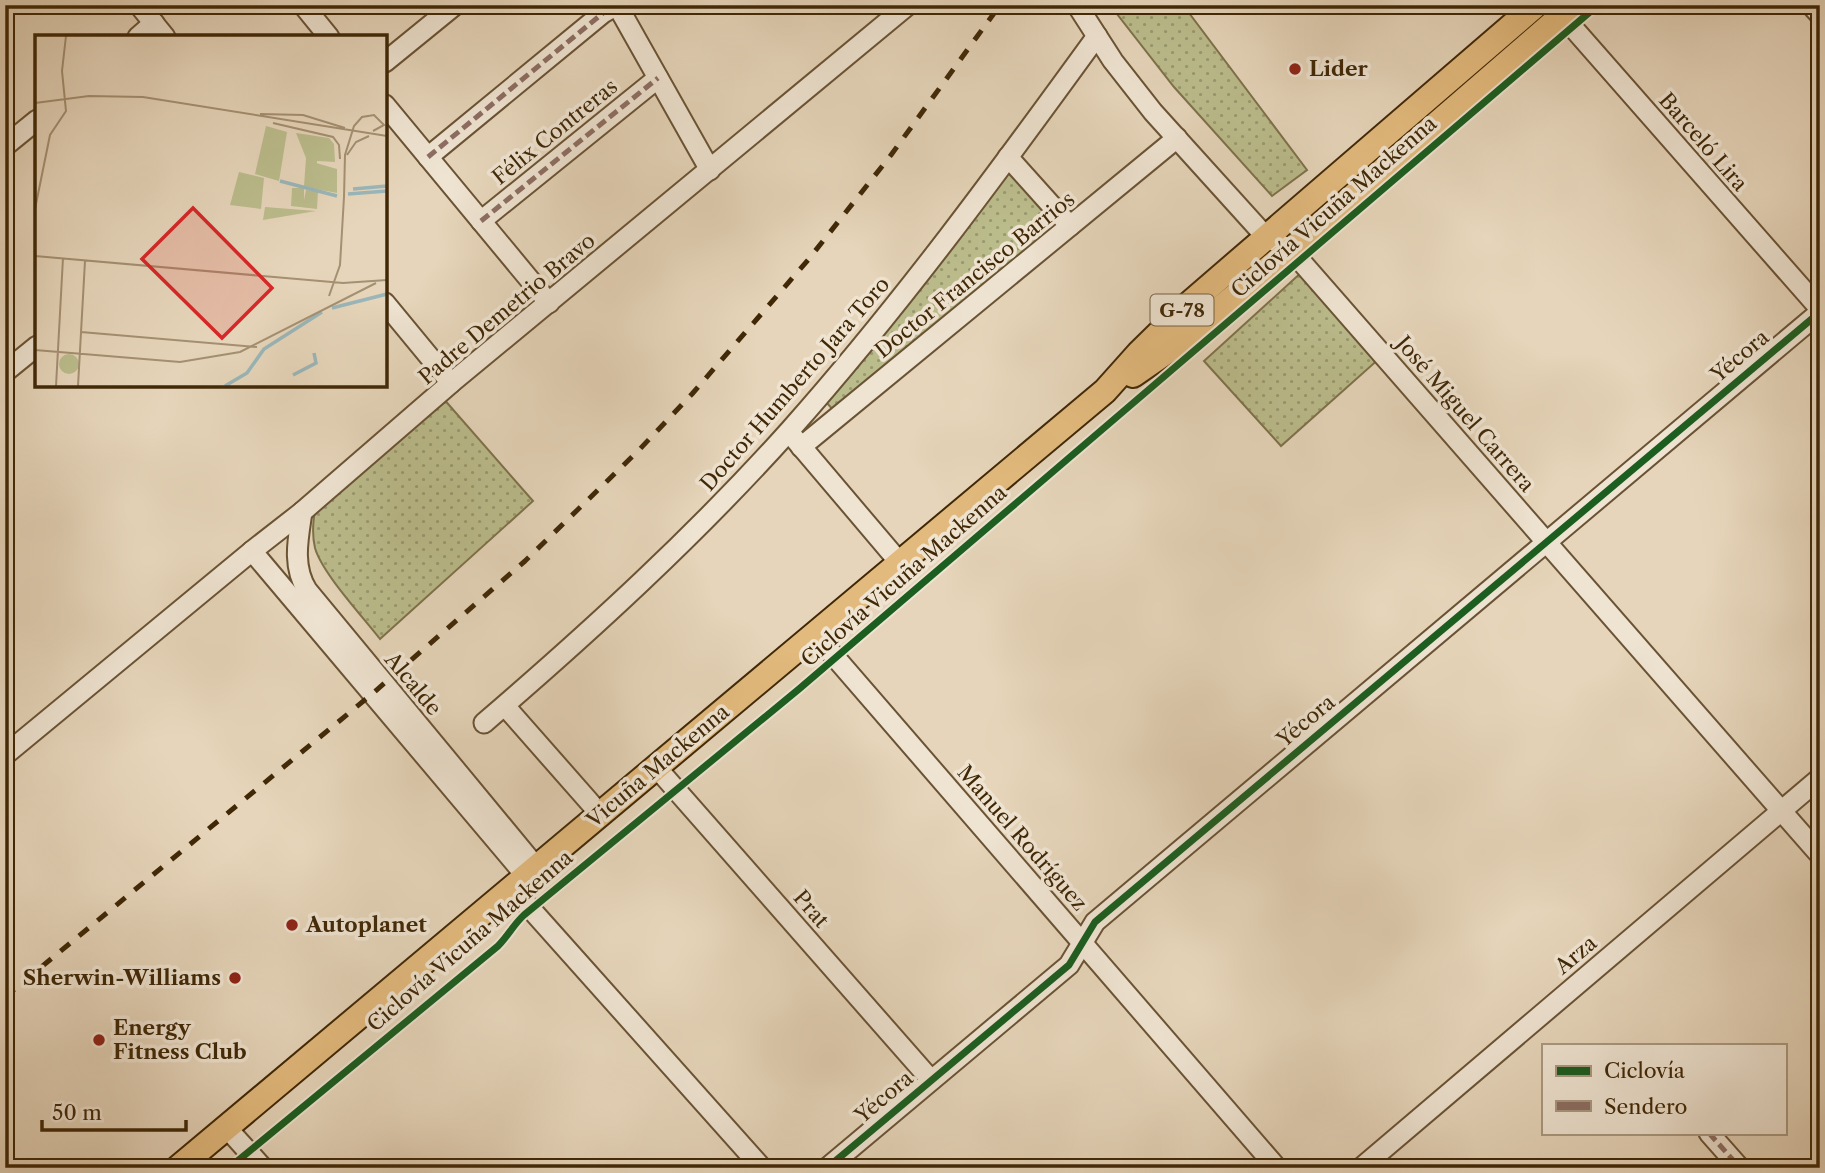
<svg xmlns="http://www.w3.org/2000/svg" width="1825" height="1173" viewBox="0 0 1825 1173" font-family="'Libre Caslon Text',serif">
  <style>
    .grass { fill: url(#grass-dots); stroke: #7e724a; stroke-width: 2 }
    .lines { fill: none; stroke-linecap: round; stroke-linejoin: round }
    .minor-casing { stroke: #6a5334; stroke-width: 23 }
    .major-casing { stroke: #402807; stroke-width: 28 }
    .minor { stroke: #efe4d2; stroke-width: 19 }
    .major { stroke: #e3ba7d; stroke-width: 24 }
    .rail { stroke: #402807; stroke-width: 5; stroke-dasharray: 12 12; stroke-linecap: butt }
    .quiet { stroke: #8d6e63; stroke-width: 5; stroke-dasharray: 10 5; stroke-linecap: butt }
    .cycleway-casing { stroke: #efe4d2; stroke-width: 11 }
    .cycleway { stroke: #1b5e20; stroke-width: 7 }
    .poi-dot { fill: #8f2418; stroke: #efe4d2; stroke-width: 2.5 }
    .labels { text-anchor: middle; stroke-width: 7; stroke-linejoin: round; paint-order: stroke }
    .shield { fill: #efe4d2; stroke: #746044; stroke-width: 2 }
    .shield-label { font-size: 19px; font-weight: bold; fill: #402807 }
    .poi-label { font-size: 21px; font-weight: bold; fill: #402807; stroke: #efe4d2; text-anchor: start }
    .street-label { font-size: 21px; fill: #402807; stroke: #efe4d2 }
    .inset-river { fill: none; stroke: #9ab6b9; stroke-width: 3.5 }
    .inset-road { fill: none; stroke: #a49072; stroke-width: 2 }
    .view { fill: #d62828; fill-opacity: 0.15; stroke: #d62828; stroke-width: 3.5 }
    .inset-edge { fill: none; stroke: #402807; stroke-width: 3.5 }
  </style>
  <defs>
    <pattern id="grass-dots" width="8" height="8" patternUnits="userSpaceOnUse" patternTransform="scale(1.75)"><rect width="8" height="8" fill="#bbbc8c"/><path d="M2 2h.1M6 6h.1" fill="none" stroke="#999970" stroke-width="1.8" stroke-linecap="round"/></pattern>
  </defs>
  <rect width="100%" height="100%" fill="#e6d5ba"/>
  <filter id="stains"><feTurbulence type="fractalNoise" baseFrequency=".00286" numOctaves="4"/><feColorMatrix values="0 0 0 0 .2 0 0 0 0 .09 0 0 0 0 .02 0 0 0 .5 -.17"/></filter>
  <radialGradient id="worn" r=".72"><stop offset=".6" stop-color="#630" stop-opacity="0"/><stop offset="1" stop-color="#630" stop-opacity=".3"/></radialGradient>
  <!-- grass -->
  <g class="grass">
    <path d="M1110,5H1183L1307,170L1272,196L1174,87Z"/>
    <path d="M1009,172L1056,226L835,412L826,402Z"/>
    <path d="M1303,271L1381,357L1281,446L1204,361Z"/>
    <path d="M435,389L533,501L380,639C363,617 322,573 315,548C311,531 314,515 317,498Z"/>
  </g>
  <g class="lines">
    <!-- minor casing -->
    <g class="minor-casing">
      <g id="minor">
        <path d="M139,5L165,37"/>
        <path d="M303,5L329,37"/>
        <path d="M617,5L710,170"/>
        <path d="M1077,5L1113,61L1153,112L1266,237L1291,250L1820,855"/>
        <path d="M1553,5L1820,309"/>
        <path d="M1811,5L1820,15"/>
        <path d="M138,37L154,23"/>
        <path d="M385,62L455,5"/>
        <path d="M385,105L549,303"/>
        <path d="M5,146L37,120"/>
        <path d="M428,157L603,13L617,5"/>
        <path d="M1008,157L1070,226"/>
        <path d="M481,221L658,78"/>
        <path d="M385,303L451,383"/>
        <path d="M5,372L37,346"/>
        <path d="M794,438L900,563"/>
        <path d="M801,447L1177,138"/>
        <path d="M302,512C298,539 292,566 307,590L536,867"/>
        <path d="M252,551L526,876"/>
        <path d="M815,634L1277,1168"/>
        <path d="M505,706L600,814"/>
        <path d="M484,723C591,631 696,535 790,430C901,305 999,171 1097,36"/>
        <path d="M5,755L252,551L302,512L451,383L908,5"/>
        <path d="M656,767L931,1080"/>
        <path d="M512,888L762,1168"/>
        <path d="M226,1127L263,1168"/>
        <path d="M1709,1133L1740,1168"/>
        <path d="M827,1168L1069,965L1095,922L1820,312"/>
        <path d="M1361,1168L1820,778"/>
      </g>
    </g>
    <!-- major casing -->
    <g class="major-casing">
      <g id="major">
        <path d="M1133,375L1172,348L1291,250L1574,5"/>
        <path d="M178,1168L1105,391L1139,353L1189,304L1536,5"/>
      </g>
    </g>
    <!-- minor -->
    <use href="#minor" class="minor"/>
    <!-- major -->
    <use href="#major" class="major"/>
    <!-- rail -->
    <path class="rail" d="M5,997L372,694L525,561L638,451L692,394L808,260L891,155L1000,5"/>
    <!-- quiet -->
    <g class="quiet">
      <path d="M1811,5L1820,15"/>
      <path d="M428,157L603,13L617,6"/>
      <path d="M481,221L658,78"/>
      <path d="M1709,1133L1740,1168"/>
    </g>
    <!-- cycleway casing -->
    <g class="cycleway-casing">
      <g id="cycleway">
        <path d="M229,1168L498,946C508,936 514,924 524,915L799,689L1598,5"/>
        <path d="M827,1168L1069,965L1095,922L1820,312"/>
      </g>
    </g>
    <!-- cycleway -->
    <use href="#cycleway" class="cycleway"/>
  </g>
  <!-- markers -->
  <g class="poi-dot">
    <circle cx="1295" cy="69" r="7"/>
    <circle cx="292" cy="925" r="7"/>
    <circle cx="235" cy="978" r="7"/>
    <circle cx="99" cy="1040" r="7"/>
  </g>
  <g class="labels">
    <!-- shield labels -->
    <rect class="shield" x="1150.5" y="294.5" width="63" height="31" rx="5"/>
    <g class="shield-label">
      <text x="1182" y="317">G-78</text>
    </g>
    <!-- poi labels -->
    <g class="poi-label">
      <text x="1309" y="76">Lider</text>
      <text x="306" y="932">Autoplanet</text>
      <text x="221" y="985" text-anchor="end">Sherwin-Williams</text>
      <text x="113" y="1035">Energy<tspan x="113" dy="24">Fitness Club</tspan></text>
    </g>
    <!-- street labels -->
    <g class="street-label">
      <text transform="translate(555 132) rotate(-39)" y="7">Félix Contreras</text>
      <text transform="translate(1703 142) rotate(49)" y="7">Barceló Lira</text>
      <text transform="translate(1334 207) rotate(-41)" y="7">Ciclovía Vicuña Mackenna</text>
      <text transform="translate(975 275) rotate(-39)" y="7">Doctor Francisco Barrios</text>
      <text transform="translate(507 309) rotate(-40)" y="7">Padre Demetrio Bravo</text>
      <text transform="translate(1740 356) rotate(-40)" y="7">Yécora</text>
      <text transform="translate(795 384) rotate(-49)" y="7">Doctor Humberto Jara Toro</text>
      <text transform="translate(1465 414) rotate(49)" y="7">José Miguel Carrera</text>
      <text transform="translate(904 576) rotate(-41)" y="7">Ciclovía Vicuña Mackenna</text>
      <text transform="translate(413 684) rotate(50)" y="7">Alcalde</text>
      <text transform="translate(1306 721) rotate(-40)" y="7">Yécora</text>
      <text transform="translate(658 766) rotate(-40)" y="7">Vicuña Mackenna</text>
      <text transform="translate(1022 838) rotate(49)" y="7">Manuel Rodríguez</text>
      <text transform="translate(811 909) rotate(49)" y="7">Prat</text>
      <text transform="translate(470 941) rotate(-41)" y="7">Ciclovía Vicuña Mackenna</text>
      <text transform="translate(1576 955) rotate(-40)" y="7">Arza</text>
      <text transform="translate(884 1097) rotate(-40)" y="7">Yécora</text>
    </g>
  </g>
  <!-- overview -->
  <g transform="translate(35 35)">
    <rect width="352" height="352" fill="#e6d5ba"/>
    <path d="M230,172L281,176L228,185Z" fill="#bbbc8c"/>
    <path d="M261,98L294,103L299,109L300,127L282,126L281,154L269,151L271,123Z" fill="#bbbc8c"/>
    <path d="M231,91L252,97L244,146L220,139ZM281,128L302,134V158L281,154Z" fill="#bbbc8c"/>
    <path d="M204,137L229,143L226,174L195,170ZM24 329a10 10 0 1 1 20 0a10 10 0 1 1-20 0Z" fill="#bbbc8c"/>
    <path d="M257,153H269V165L271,155L283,156L282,174L256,171Z" fill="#bbbc8c"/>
    <path class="inset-river" d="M245,146L302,161M318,154L352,151M313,159L352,156M297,273L352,259M258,340L281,328L279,318M190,351L212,338L229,314L287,277"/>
    <path class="inset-road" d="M0,68L54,61L108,62L352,101M225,79L268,80L310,93M238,88L298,102L304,110L305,124M312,120L321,107L334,101M309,162L310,120L319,91L327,82L339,80L349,90L338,96M0,174L15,100L31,76L27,36L31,1M0,221L308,248L352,245M294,261L305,230L309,162M46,297L222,312M0,315L145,327L205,317L341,248M21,351L28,223M43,351L50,226"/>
    <path class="view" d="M158,173L237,253L187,303L107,224Z"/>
    <rect width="352" height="352" class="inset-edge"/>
  </g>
  <!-- margin -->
  <rect width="1825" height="1173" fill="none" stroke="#e6d5ba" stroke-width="28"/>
  <rect x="7" y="7" width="1811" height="1159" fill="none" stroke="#402807" stroke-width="3.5"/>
  <rect x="14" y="14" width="1797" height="1145" fill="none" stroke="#402807" stroke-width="2"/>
  <!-- legend -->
  <rect x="1542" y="1044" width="245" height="91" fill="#efe4d2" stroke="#a99981" stroke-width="2"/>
  <rect x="1556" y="1066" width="35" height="10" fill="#1b5e20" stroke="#a99981" stroke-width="2"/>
  <text x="1604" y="1078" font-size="21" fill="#402807">Ciclovía</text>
  <rect x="1556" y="1101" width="35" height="10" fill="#8d6e63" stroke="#a99981" stroke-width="2"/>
  <text x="1604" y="1114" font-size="21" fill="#402807">Sendero</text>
  <!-- scale -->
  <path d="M42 1120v10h144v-10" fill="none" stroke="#402807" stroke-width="3.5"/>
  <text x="52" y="1120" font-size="21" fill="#402807" stroke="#efe4d2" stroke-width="5" paint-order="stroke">50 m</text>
  <rect width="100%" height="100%" filter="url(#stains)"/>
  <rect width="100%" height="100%" fill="url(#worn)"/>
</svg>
